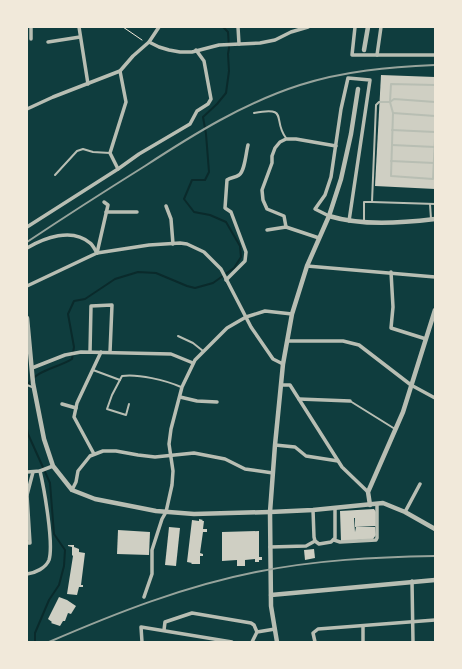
<svg xmlns="http://www.w3.org/2000/svg" width="462" height="669" viewBox="0 0 462 669" font-family="Barlow,sans-serif">
  <style>
    .lines { fill: none; stroke-linecap: round; stroke-linejoin: round }
    .stream { stroke: #0a2a2b; stroke-width: 2 }
    .building { fill: #cfcfc3 }
    .path { stroke: #f1e9da; stroke-width: 1 }
    .service { stroke: #b8beb3; stroke-width: 2 }
    .minor { stroke: #b8beb3; stroke-width: 3.5 }
    .tertiary { stroke: #b8beb3; stroke-width: 4.5 }
    .rail { stroke: #97a49c; stroke-width: 2 }
  </style>
  <rect width="100%" height="100%" fill="#0f3d3e"/>
  <g class="lines">
    <!-- stream -->
    <g class="stream">
      <path d="M27,387C34,370 58,368 72,359L74,347L68,314L74,301L85,299L115,279L138,272L156,273L187,286L195,288L213,283L234,268L241,257L240,246L226,222L210,215L194,212L184,199L192,180H205L209,172L206,134L203,117L217,104L226,93L229,71L228,54L229,48L228,32L223,27"/>
      <path d="M27,429L28,434L50,483L54,534L65,550L64,566L59,585L49,600L35,633V642"/>
    </g>
  </g>
  <!-- building -->
  <g class="building">
    <path d="M381,75L435,77V189L375,186Z"/>
    <path d="M374,509L376,512V526L355,527V518H354L355,532L356,527H375L376,535L373,539L341,541L340,511Z"/>
    <path d="M199,519L203,520L202,521H204L203,529H207V532H203L200,553L203,554V556H200V564H191L192,563L187,562L192,520L199,521Z"/>
    <path d="M169,527L180,528L176,566L165,565Z"/>
    <path d="M118,530L150,532L149,555L117,554Z"/>
    <path d="M259,531V557H262V560H259V562H255V559L245,560V566H237V560L222,561V532Z"/>
    <path d="M68,545H74V547L79,549V552L85,553L81,585H83V587H79L77,595L67,594L73,556L72,555V547L68,546Z"/>
    <path d="M314,549L315,558L305,560L304,550Z"/>
    <path d="M59,597L67,600L76,606L71,614L68,613L65,621H63L60,626L51,623L52,622L48,619Z"/>
  </g>
  <g class="lines">
    <!-- path -->
    <path class="path" d="M123,27L142,40"/>
    <!-- service -->
    <g class="service">
      <path d="M390,102L391,84L435,85"/>
      <path d="M390,102L394,99L435,102"/>
      <path d="M254,113C290,106 272,120 286,138"/>
      <path d="M393,113L435,116"/>
      <path d="M392,130L435,132"/>
      <path d="M392,145L435,147"/>
      <path d="M391,161L434,163"/>
      <path d="M55,175L77,151L83,149L93,152L110,153"/>
      <path d="M372,202L435,204"/>
      <path d="M430,204L431,219"/>
      <path d="M364,221V202H372L376,105L379,102H390L393,113L391,176L433,179L435,138"/>
      <path d="M178,336L193,343L203,351"/>
      <path d="M93,370L120,380"/>
      <path d="M27,385L32,387"/>
      <path d="M350,401L395,429"/>
      <path d="M129,404L126,415L107,409L112,395L122,376C139,374 165,380 181,387"/>
    </g>
    <!-- minor -->
    <g class="minor">
      <path d="M79,27L88,84"/>
      <path d="M238,27L239,44"/>
      <path d="M355,27L352,55H435"/>
      <path d="M31,39V27"/>
      <path d="M48,42L80,37"/>
      <path d="M149,42L159,47L169,50L180,52H192L219,45L260,43L275,40L291,32L308,27"/>
      <path d="M377,55L381,27"/>
      <path d="M27,109L53,97L120,71L133,56L149,42L159,27"/>
      <path d="M118,169L139,154L190,124L197,111L208,104L211,99L204,61L196,50"/>
      <path d="M166,206L171,219L173,244"/>
      <path d="M106,212H137"/>
      <path d="M329,216L315,209L325,195L331,177L341,109L348,78L370,80L349,221"/>
      <path d="M27,227L118,169L110,153L126,102L120,71"/>
      <path d="M286,227L284,216L267,209L263,200L262,190L272,163V156L275,148L280,142L286,139H296L336,146"/>
      <path d="M267,230L286,227L319,238"/>
      <path d="M27,248C44,238 72,227 90,243C93,245 95,250 97,253"/>
      <path d="M97,253L108,205L104,202"/>
      <path d="M307,266L435,277"/>
      <path d="M391,272L393,307L391,328L426,339"/>
      <path d="M226,280L245,261L246,252L231,212L225,208L227,180C231,177 235,178 239,175C245,171 246,152 248,145"/>
      <path d="M27,286L97,253L149,245L180,243L187,244L204,252L221,269L251,327L273,359L283,364"/>
      <path d="M287,341H343L359,345L411,385L435,398"/>
      <path d="M90,352L91,306L112,305L110,352"/>
      <path d="M32,368L65,355L81,352L171,354L193,363"/>
      <path d="M281,385H290L342,467L368,492"/>
      <path d="M180,397L197,401L217,402"/>
      <path d="M299,399L350,401"/>
      <path d="M62,404L76,408"/>
      <path d="M275,445L295,447L306,456L338,461"/>
      <path d="M94,454L74,417L77,403L101,352"/>
      <path d="M27,472L40,471L53,466"/>
      <path d="M72,490L76,482L78,471L90,456L103,451H116L138,455L155,457L194,453L225,459L245,469L273,473"/>
      <path d="M27,495L30,543H27"/>
      <path d="M27,495L33,472"/>
      <path d="M313,510L314,537L315,541L319,544L331,542L335,538V508"/>
      <path d="M405,512L420,484"/>
      <path d="M334,540L340,542L376,540L377,538V504"/>
      <path d="M270,547L306,546L315,541"/>
      <path d="M27,574C35,573 46,568 49,560C54,544 44,488 40,471"/>
      <path d="M412,581L413,642"/>
      <path d="M144,597L152,574V550L162,519L166,512L172,485L173,471L169,444L171,429L182,387L195,360L227,328L246,317L265,311L292,314"/>
      <path d="M363,626V642"/>
      <path d="M164,630L165,622L192,613L251,623L254,625L257,632"/>
      <path d="M142,642L141,627L232,642"/>
      <path d="M252,642L257,632L275,629"/>
      <path d="M315,642L313,633L318,629L435,620"/>
    </g>
    <!-- tertiary -->
    <g class="tertiary">
      <path d="M364,50L368,27"/>
      <path d="M329,216C362,226 401,223 435,219"/>
      <path d="M27,318L33,383L44,439L53,466L72,490L95,499L156,511L194,514L270,512L313,510L383,503L405,512L435,529"/>
      <path d="M370,505L368,492L403,412L435,310"/>
      <path d="M271,595L435,580"/>
      <path d="M277,642L271,606L270,512L275,445L283,364L292,314L307,266L329,216L341,179L351,134L358,89"/>
    </g>
    <!-- rail -->
    <g class="rail">
      <path d="M27,242C66,216 105,191 145,166C194,134 244,103 300,85C344,71 389,67 435,65"/>
      <path d="M49,642C116,613 185,586 256,572C316,560 375,557 435,556"/>
    </g>
  </g>
  <!-- border -->
  <rect width="462" height="669" fill="none" stroke="#f1e9da" stroke-width="56"/>
</svg>
